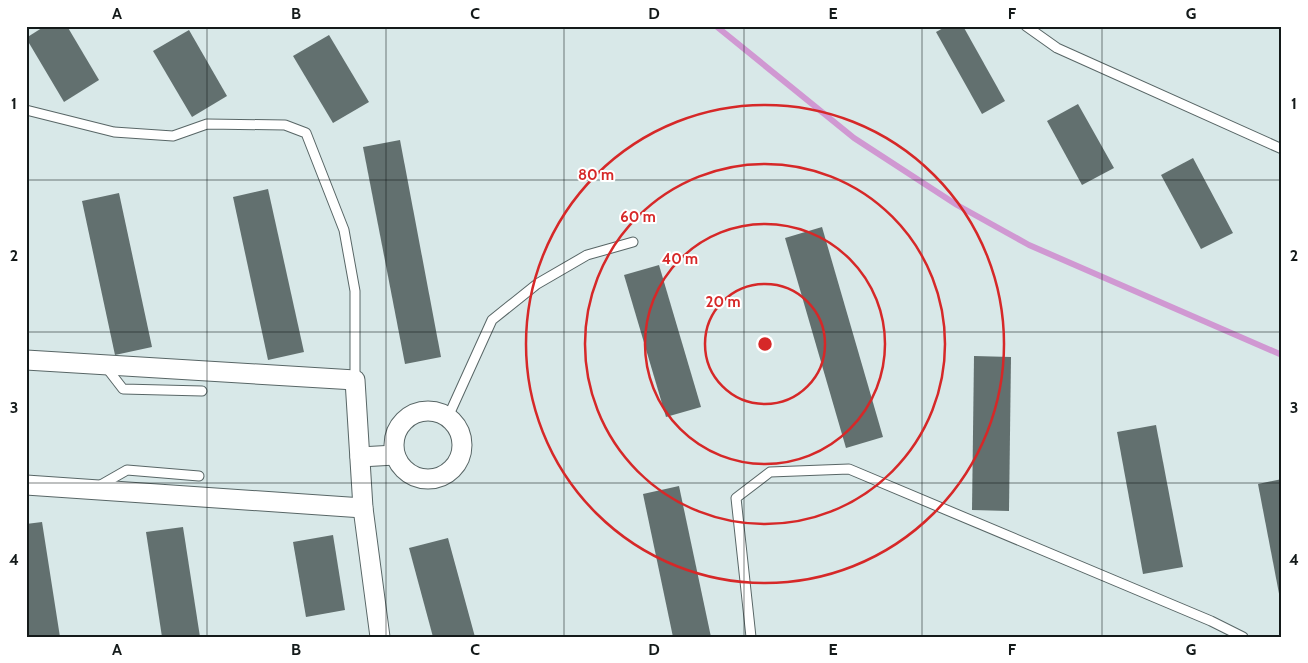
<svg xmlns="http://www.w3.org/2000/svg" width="1308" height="663" viewBox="0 0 1308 663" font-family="Cabin,sans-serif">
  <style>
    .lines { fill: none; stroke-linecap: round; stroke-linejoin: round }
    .stream { stroke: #d098d2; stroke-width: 6 }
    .building { fill: #62706f }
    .lane-casing { stroke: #586666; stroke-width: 11 }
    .street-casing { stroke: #586666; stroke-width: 21 }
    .lane { stroke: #fff; stroke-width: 9 }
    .street { stroke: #fff; stroke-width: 19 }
    .grid { fill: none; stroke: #141a1a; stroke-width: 1; stroke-opacity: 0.55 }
    .ring { fill: none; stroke: #d62828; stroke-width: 2.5 }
    .centre { fill: #d62828; stroke: #fff; stroke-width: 2.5 }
    .ring-label { font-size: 15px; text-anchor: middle; font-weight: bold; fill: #d62828; stroke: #fff; stroke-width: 4; stroke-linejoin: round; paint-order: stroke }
    .neatline { fill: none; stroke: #141a1a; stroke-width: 2 }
    .grid-label { font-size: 16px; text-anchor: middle; font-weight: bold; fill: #141a1a }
  </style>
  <rect width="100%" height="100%" fill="#d8e8e8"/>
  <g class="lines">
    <!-- stream -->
    <path class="stream" d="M716,26L854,138L957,205L1029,245L1282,355"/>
  </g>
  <!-- building -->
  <g class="building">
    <path d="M45,26H67L99,80L64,102L26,38Z"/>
    <path d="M947,26H963L1005,101L982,114L936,32Z"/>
    <path d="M189,30L227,96L192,117L153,51Z"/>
    <path d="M329,35L369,102L333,123L293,56Z"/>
    <path d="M1078,104L1114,168L1082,185L1047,121Z"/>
    <path d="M400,140L441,357L405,364L363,147Z"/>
    <path d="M1193,158L1233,233L1201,249L1161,175Z"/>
    <path d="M268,189L304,352L268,360L233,197Z"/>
    <path d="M119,193L152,347L115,355L82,201Z"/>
    <path d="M822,227L883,437L846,448L785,238Z"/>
    <path d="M659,265L701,407L666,417L624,275Z"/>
    <path d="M974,356L1011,357L1009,511L972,510Z"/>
    <path d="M1156,425L1183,567L1143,574L1117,432Z"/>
    <path d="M1282,479V604H1281L1258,484Z"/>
    <path d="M679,486L711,637H673L643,494Z"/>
    <path d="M42,522L60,637H26V524Z"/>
    <path d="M183,527L200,637H162L146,532Z"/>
    <path d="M333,535L345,610L306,617L293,542Z"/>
    <path d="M448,538L475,637H433L409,548Z"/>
  </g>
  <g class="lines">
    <!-- lane casing -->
    <g class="lane-casing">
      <g id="lane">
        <path d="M1026,26L1057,48L1282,149"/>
        <path d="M26,110L114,132L173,136L207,124L285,125L306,133L344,230L355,291V380"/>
        <path d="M106,367L123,389L202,391"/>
        <path d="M448,417L492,320L537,284L587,255L633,242"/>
        <path d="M99,486L127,470L199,476"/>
        <path d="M751,637L736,498L770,472L849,469L1211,621L1243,637"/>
      </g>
    </g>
    <!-- street casing -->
    <g class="street-casing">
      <g id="street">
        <path d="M26,360L355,380L363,508L380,637"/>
        <circle cx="428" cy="445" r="34"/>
        <path d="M360,457L395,455"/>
        <path d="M26,485L363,508"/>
      </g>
    </g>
    <!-- lane -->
    <use href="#lane" class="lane"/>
    <!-- street -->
    <use href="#street" class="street"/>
  </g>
  <!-- grid -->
  <path class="grid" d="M207,26V637M386,26V637M564,26V637M744,26V637M922,26V637M1102,26V637M26,180H1282M26,332H1282M26,483H1282"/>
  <!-- distance rings -->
  <g class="ring">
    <circle cx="765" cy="344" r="60"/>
    <circle cx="765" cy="344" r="120"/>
    <circle cx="765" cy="344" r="180"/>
    <circle cx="765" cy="344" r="239"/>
  </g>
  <circle cx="765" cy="344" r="8" class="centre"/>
  <g class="ring-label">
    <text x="596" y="180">80 m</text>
    <text x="638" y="222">60 m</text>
    <text x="680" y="264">40 m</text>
    <text x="723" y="307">20 m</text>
  </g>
  <!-- border -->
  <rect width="1308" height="663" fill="none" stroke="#ffffff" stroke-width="55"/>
  <rect x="28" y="28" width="1252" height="608" class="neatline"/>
  <g class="grid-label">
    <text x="117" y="19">A</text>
    <text x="296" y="19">B</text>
    <text x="475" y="19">C</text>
    <text x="654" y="19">D</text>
    <text x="833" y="19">E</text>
    <text x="1012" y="19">F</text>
    <text x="1191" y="19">G</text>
    <text x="14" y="109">1</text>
    <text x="1294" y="109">1</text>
    <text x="14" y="261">2</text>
    <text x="1294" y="261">2</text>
    <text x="14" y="413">3</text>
    <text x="1294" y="413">3</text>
    <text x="14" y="565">4</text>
    <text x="1294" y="565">4</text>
    <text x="117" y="655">A</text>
    <text x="296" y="655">B</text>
    <text x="475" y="655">C</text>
    <text x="654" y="655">D</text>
    <text x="833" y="655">E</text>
    <text x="1012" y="655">F</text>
    <text x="1191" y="655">G</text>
  </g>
</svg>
